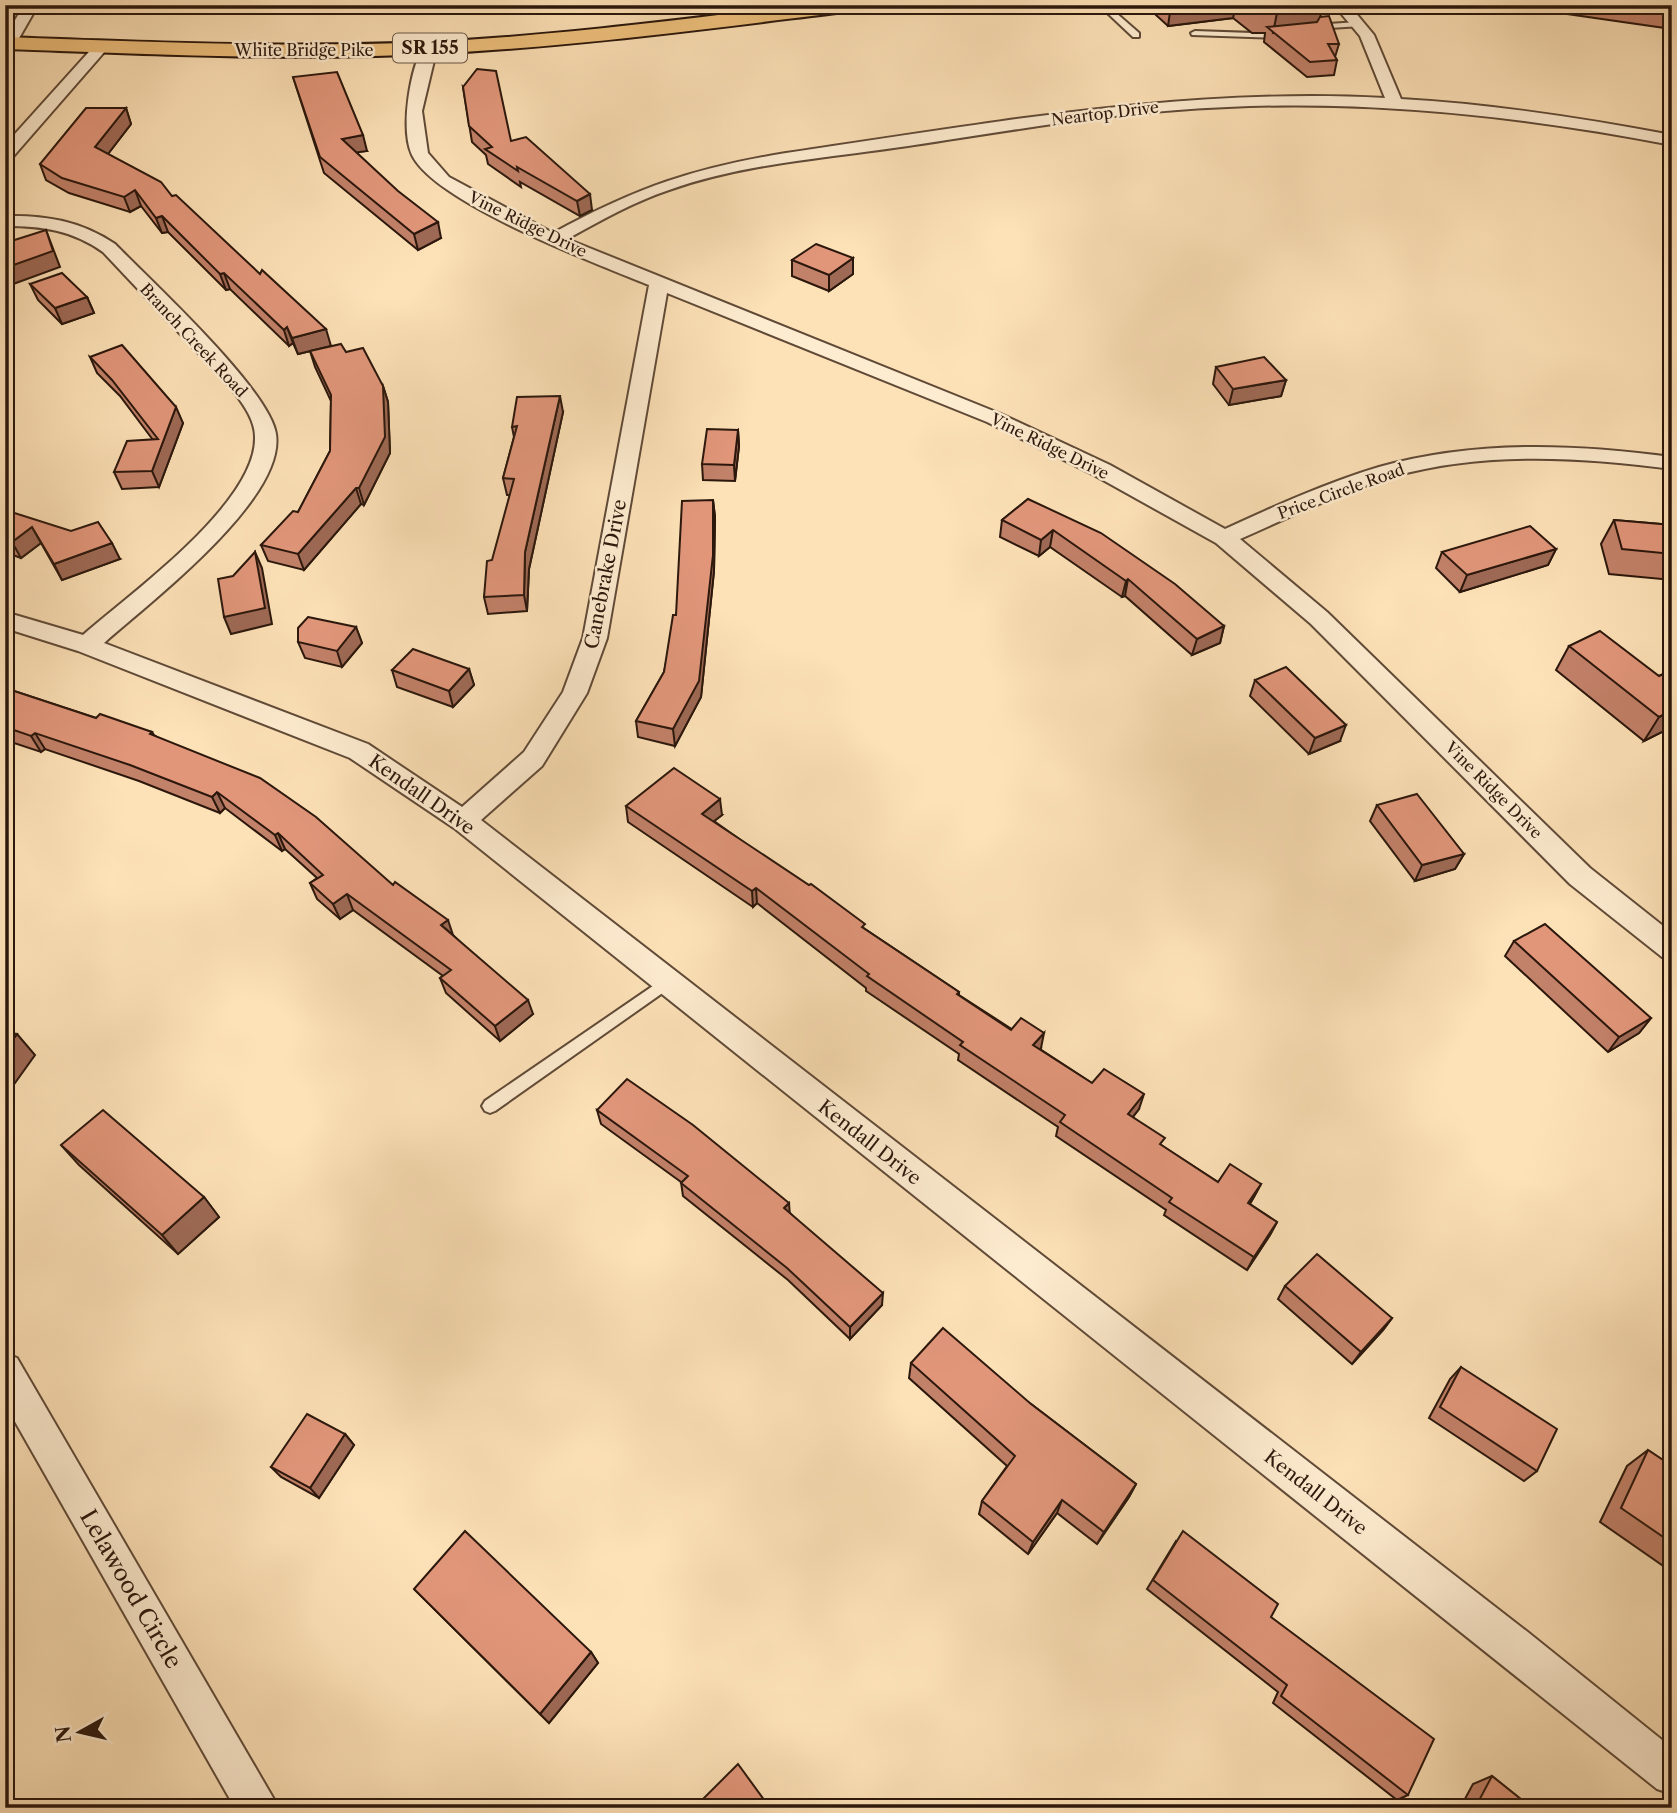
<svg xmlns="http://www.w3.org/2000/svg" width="1677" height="1813" viewBox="0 0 1677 1813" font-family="'Libre Caslon Text',serif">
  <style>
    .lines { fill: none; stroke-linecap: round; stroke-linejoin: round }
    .service-casing { stroke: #604a37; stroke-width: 4 }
    .minor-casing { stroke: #604a37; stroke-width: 4 }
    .primary-casing { stroke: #2b170c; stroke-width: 4 }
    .service { fill: #feecd0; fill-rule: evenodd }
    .minor { fill: #feecd0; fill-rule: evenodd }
    .primary { fill: #eec07c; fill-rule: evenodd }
    .wall { fill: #c28169; stroke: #2b170c; stroke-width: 2 }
    .shaded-wall { fill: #9e6955; stroke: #2b170c; stroke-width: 2 }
    .building { fill: #e1967a; stroke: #2b170c; stroke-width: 2 }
    .labels { text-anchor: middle; stroke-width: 5; stroke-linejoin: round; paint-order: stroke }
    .far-street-label { font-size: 16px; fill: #2b170c; stroke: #feecd0 }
    .shield { fill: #feecd0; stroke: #6a5747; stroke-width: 2 }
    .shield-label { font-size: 18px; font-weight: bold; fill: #2b170c }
    .street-label { font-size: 19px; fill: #2b170c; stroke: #feecd0 }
    .near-street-label { font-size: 23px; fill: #2b170c; stroke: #feecd0 }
  </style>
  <rect width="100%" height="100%" fill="#fde1b7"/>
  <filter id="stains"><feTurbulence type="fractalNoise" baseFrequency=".00286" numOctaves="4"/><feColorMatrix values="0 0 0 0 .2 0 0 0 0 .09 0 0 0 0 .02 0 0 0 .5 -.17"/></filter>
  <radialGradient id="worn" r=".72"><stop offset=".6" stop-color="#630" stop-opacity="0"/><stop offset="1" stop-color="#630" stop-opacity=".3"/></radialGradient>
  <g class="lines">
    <!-- service casing -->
    <g class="service-casing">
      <g id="service">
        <path d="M1099,5H1107L1139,33V37H1133Z"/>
        <path d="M1358,22H1361V26L1314,29L1310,27L1314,25Z"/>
        <path d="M1195,31L1283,34L1287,36L1283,38L1192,35L1191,33Z"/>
        <path d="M666,977L671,979L673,983L671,987L495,1111L490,1113L485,1111L482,1106L485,1101Z"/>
      </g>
    </g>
    <!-- minor casing -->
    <g class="minor-casing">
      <g id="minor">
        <path d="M24,5H38L14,47L5,48V37Z"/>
        <path d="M1334,5H1349L1374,35L1401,99C1492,104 1582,118 1672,135V145C1525,117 1377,100 1228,107C1120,111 1014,130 908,146C828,158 745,163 669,190C633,202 600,221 567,239L1001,414L1110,465L1225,529C1275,506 1326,483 1379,467C1474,440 1575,444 1672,457V469C1581,457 1482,451 1392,477C1339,493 1290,517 1240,539L1327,612L1590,868L1672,933V960L1662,957L1570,884L1311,624L1216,543L1094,475L987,422L667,293L607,638L587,693L542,766L481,820L1529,1633L1672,1748V1794L1657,1789L454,828L350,758L78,651L5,628V612L83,635C131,593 257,503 255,437C255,419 242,403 232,389L103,252C72,230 42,226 5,226V216C46,215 81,221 115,244C152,282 269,389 276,434C286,499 150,602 104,643L368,744L462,807L524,752L563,692L583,638L649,285C597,264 435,203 412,155C400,129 410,69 424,45H434L437,48L422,111L428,153L449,177L553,233C636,188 693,168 786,153C985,124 1183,87 1385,98L1360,36Z"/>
        <path d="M101,42L109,47L106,50L11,159L5,160V145L96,44Z"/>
        <path d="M5,1353L17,1358L279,1808H235L5,1404Z"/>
      </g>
    </g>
    <!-- primary casing -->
    <g class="primary-casing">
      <path id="primary" d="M802,5H863L853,11C712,28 572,47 430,54C289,61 147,54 5,49V37C146,42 287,48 428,42C553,36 678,20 802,5Z"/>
    </g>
    <!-- service -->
    <use href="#service" class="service"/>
    <!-- minor -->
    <use href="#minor" class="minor"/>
    <!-- primary -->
    <use href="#primary" class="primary"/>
  </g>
  <!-- wall -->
  <g class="wall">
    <path d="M1145,5H1323L1320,17L1339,44L1335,57L1337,60L1334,75L1307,77L1264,42L1265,33H1252L1233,18L1168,26Z"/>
    <path d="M1412,5H1672V29L1532,9L1415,10Z"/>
    <path d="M293,77L367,151L356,152L441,238L418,250L324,173Z"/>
    <path d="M463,87L511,141L592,210L580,216L520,182L521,187L488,164L486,155L472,142Z"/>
    <path d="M126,108L131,124L108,154L172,196L331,346L298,354L293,343L289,346L230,289L226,290L168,232L162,233L141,206L130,212L69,193L46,180L40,164Z"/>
    <path d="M853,258V274L829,291L792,276V260Z"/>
    <path d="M30,284L87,297L94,313L62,324L38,300Z"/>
    <path d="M1672,333V369L1663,368L1666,344Z"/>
    <path d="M310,351L346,352L383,386L388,402L390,453L364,505L361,504L304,570L268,561L261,545L298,512L330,451L331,401L315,367Z"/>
    <path d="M90,357L183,423L159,487L122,489L114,472L153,440L120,396L97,373Z"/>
    <path d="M1216,367L1286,380L1281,396L1229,405L1213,384Z"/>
    <path d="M563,412L529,569L527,611L488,614L484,597L510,495H507L503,478L514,437L512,427Z"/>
    <path d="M738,430L739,446L735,481L703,480L702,464Z"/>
    <path d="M1028,499L1224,626L1220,643L1192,655L1125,596L1122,597L1050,547L1039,556L1000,537L1002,520Z"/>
    <path d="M713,500L715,517L714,571L701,697L675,746L638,737L636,721L664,672L676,615Z"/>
    <path d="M5,510L120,559L62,580L41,543L21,558L5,552Z"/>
    <path d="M1614,520L1672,525V580L1609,574L1601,544Z"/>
    <path d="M1556,549L1548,565L1460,592L1436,568L1442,552Z"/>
    <path d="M356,627L362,643L342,667L305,658L298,642Z"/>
    <path d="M1569,646L1659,676L1672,670V727L1644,741L1556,670Z"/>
    <path d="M469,669L474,685L453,707L397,687L392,670Z"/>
    <path d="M1255,680L1340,741L1309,754L1250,696Z"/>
    <path d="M5,688L96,718L152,732L154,735L393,885L453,935L533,1014L500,1041L446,993L440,978L443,976L353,910L340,919L317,899L310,883L317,878L285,849L282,851L225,808L220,813L139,781L45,749L41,752L5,740Z"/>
    <path d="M1377,805L1464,854L1455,869L1415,881L1370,821Z"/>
    <path d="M626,806L722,815L714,821L865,929L959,992V995L1041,1048L1040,1049L1092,1083L1139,1109L1133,1117L1162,1146L1218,1182L1261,1184L1250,1204L1277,1222L1270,1235L1247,1270L1164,1215L1166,1210L1056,1136L1058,1127L958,1060L959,1054L866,991V988L757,903L753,907L628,822Z"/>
    <path d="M1514,941L1651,1018L1639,1033L1608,1052L1505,956Z"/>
    <path d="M597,1110L790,1213L882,1305L850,1339L788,1280L683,1196L681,1182L601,1124Z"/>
    <path d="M61,1145L204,1197L219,1217L178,1254L79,1165Z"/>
    <path d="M1285,1286L1392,1318L1383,1330L1352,1364L1278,1299Z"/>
    <path d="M911,1363L1031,1404L1136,1484L1129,1497L1097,1544L1057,1513L1028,1554L979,1514L982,1501L1007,1466L909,1378Z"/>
    <path d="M1461,1367L1537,1471L1524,1481L1429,1418L1450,1379Z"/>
    <path d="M345,1434L354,1445L319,1498L281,1477L271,1467Z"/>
    <path d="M1648,1450L1672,1466V1572L1600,1522L1627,1466Z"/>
    <path d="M1176,1541L1271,1617L1408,1795L1397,1800L1273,1703L1278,1692L1147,1589Z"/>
    <path d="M414,1589L591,1652L598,1663L549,1723Z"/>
    <path d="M1492,1776L1532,1808H1460L1473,1784Z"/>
  </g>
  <!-- shaded-wall -->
  <g class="shaded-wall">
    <path d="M1171,5H1236L1233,18L1168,26Z"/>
    <path d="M1290,5H1323L1319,22L1273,33L1278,8Z"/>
    <path d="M126,108L131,124L101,163L95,147Z"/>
    <path d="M363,135L367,151L346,154L342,139Z"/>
    <path d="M135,190L141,206L130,212L124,197Z"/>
    <path d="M590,194L592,210L580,216L577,201Z"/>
    <path d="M162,216L168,232L162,233L156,218Z"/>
    <path d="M438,222L441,238L418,250L414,234Z"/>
    <path d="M46,230L60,267L5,287V268Z"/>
    <path d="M853,258V274L829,291V275Z"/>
    <path d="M224,273L230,289L226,290L220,274Z"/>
    <path d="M87,297L94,313L62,324L55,308Z"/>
    <path d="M287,327L293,343L289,346L284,330Z"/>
    <path d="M326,329L331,346L298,354L292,338Z"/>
    <path d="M1286,380L1281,396L1229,405L1233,389Z"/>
    <path d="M383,386L388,402L390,453L364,505L359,488Z"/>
    <path d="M560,396L563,412L529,569L527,611L524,595L525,552Z"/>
    <path d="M176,407L183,423L159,487L152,471Z"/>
    <path d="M738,430L739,446L735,481L734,465Z"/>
    <path d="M356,488L361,504L304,570L298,554Z"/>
    <path d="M713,500L715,517L714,571L701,697L675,746L673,729Z"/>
    <path d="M32,527L41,543L21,558L12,542Z"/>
    <path d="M1053,530L1050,547L1039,556L1041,540Z"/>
    <path d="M112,543L120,559L62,580L54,564Z"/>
    <path d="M1556,549L1548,565L1460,592L1467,575Z"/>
    <path d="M255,552L262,568L272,624L231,634L224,617Z"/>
    <path d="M1128,579L1125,596L1122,597L1126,581Z"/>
    <path d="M1224,626L1220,643L1192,655L1197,639Z"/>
    <path d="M356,627L362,643L342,667L337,651Z"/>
    <path d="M469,669L474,685L453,707L449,691Z"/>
    <path d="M1672,710V727L1644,741L1659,717Z"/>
    <path d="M1346,725L1340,741L1309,754L1315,738Z"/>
    <path d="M35,733L45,749L41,752L31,736Z"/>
    <path d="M217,792L225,808L220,813L212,797Z"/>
    <path d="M720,799L722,815L704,829L702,814Z"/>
    <path d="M278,833L285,849L282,851L275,835Z"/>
    <path d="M1464,854L1455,869L1415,881L1422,865Z"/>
    <path d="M756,888L757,903L753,907L752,891Z"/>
    <path d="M347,894L353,910L340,919L333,904Z"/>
    <path d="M448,920L453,935L441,925Z"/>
    <path d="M528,1000L533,1014L500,1041L495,1026Z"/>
    <path d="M1651,1018L1639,1033L1608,1052L1619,1037Z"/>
    <path d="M1044,1033L1041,1048L1031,1060L1033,1045Z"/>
    <path d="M17,1034L35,1055L5,1097V1050Z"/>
    <path d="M1144,1094L1139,1109L1124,1128L1128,1114Z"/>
    <path d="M1261,1184L1254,1197L1242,1216L1248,1203Z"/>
    <path d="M204,1197L219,1217L178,1254L162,1235Z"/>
    <path d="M789,1203L790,1216L784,1208Z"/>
    <path d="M1277,1222L1270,1235L1247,1270L1254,1257Z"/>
    <path d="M883,1293L882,1305L850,1339V1327Z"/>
    <path d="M1392,1318L1383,1330L1352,1364L1361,1352Z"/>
    <path d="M345,1434L354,1445L319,1498L310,1488Z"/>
    <path d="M1136,1484L1129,1497L1097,1544L1104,1532Z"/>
    <path d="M1062,1500L1057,1513L1028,1554L1033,1542Z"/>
    <path d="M591,1652L598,1663L549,1723L540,1714Z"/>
  </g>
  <!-- building -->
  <g class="building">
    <path d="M1254,5H1290L1278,8H1258Z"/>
    <path d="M1329,16L1339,44H1328L1337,60L1310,62L1267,27L1317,22L1320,17Z"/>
    <path d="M477,69L496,71L511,141L526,137L590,194L577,201L517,167L518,171L485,149L492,147L469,126L463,87Z"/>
    <path d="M337,72L363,135L342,139L398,191L438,222L414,234L320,157L293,77Z"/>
    <path d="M86,108H126L95,147L161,182L172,196L176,195L260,274L262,270L326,329L292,338L287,327L284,330L224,273L220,274L162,216L156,218L135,190L124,197L62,178L40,164Z"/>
    <path d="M46,230L53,251L5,268V243Z"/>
    <path d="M816,244L853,258L829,275L792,260Z"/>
    <path d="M62,273L87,297L55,308L30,284Z"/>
    <path d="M341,344L346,352L363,348L383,386L385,437L359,488H356L298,554L261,545L293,511L298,512L330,451L331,395L310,351Z"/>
    <path d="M122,345L176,407L152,471L114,472L127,441L158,439L112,380L90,357Z"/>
    <path d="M1264,357L1286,380L1233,389L1216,367Z"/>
    <path d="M560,396L525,552L524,595L484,597L487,561L492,560L514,479L503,478L517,426L512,427L517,397Z"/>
    <path d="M707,429L738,430L734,465L702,464Z"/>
    <path d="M1028,499L1101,533L1175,584L1224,626L1197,639L1128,579L1126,581L1053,530L1041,540L1002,520Z"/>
    <path d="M713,500V555L699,681L673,729L636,721L664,672L673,615H676L682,501Z"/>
    <path d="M5,510L71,531L98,522L112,543L54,564L32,527L12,542L5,539Z"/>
    <path d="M1614,520L1672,525V554L1622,549Z"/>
    <path d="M1530,526L1556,549L1467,575L1442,552Z"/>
    <path d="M255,552L265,608L224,617L218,579L233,576Z"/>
    <path d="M308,617L356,627L337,651L298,642V628Z"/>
    <path d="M1600,631L1659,676L1672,670V710L1659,717L1569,646Z"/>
    <path d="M413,649L469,669L449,691L392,670Z"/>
    <path d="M1286,667L1346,725L1315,738L1255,680Z"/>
    <path d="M5,688L96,718L100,714L152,732L150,734L260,778L316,817L393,885L395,882L448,920L441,925L528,1000L495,1026L440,978L451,970L347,894L333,904L310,883L323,875L278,833L275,835L217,792L212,797L130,765L35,733L31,736L5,727Z"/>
    <path d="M674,768L720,799L702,814L809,885L811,884L865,924L862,927L959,992L957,994L1011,1030L1021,1018L1044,1033L1033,1045L1092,1083L1104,1069L1144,1094L1128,1114L1165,1138L1160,1144L1218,1182L1230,1164L1261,1184L1248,1203L1277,1222L1254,1257L1169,1202L1172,1198L1060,1122L1065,1115L960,1045L963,1042L867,976L869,974L756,888L752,891L626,806Z"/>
    <path d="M1417,794L1464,854L1422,865L1377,805Z"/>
    <path d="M1545,924L1651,1018L1619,1037L1514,941Z"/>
    <path d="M5,1031L17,1034L5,1050Z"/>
    <path d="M627,1079L693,1125L789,1203L784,1208L883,1293L850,1327L787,1268L681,1183L688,1176L597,1110Z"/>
    <path d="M103,1110L204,1197L162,1235L61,1145Z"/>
    <path d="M1317,1254L1392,1318L1361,1352L1285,1286Z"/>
    <path d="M943,1328L1031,1404L1136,1484L1104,1532L1062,1500L1033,1542L982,1501L1015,1456L911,1363Z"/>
    <path d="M1461,1367L1557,1429L1537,1471L1440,1407Z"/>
    <path d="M307,1414L345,1434L310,1488L271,1467Z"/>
    <path d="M1648,1450L1672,1466V1543L1621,1508Z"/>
    <path d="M465,1531L591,1652L540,1714L414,1589Z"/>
    <path d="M1183,1531L1278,1604L1271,1617L1434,1739L1408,1795L1281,1696L1287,1685L1153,1580Z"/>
    <path d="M738,1764L770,1808H694Z"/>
    <path d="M1492,1776L1532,1808H1475Z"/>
  </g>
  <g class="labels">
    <!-- far-street labels -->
    <g class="far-street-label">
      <text x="304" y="56">White Bridge Pike</text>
      <text transform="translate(1105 113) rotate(-7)" y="6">Neartop Drive</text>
      <text transform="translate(528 224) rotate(26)" y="6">Vine Ridge Drive</text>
      <text transform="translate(194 340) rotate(47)" y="6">Branch Creek Road</text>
      <text transform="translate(1050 446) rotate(26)" y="6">Vine Ridge Drive</text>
      <text transform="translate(1341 491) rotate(-20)" y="6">Price Circle Road</text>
      <text transform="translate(1494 790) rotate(45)" y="6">Vine Ridge Drive</text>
    </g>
    <!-- shield labels -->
    <rect class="shield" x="393" y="33.5" width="74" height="29" rx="5"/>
    <g class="shield-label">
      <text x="430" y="54">SR 155</text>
    </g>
    <!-- street labels -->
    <g class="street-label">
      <text transform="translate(605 574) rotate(-79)" y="7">Canebrake Drive</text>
      <text transform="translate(422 794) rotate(35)" y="7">Kendall Drive</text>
      <text transform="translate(870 1142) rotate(38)" y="7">Kendall Drive</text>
      <text transform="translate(1316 1492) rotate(38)" y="7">Kendall Drive</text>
    </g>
    <!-- near-street labels -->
    <g class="near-street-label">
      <text transform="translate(131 1589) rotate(60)" y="8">Lelawood Circle</text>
    </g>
  </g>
  <!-- margin -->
  <rect width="1677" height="1813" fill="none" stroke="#fde1b7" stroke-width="28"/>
  <rect x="7" y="7" width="1663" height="1799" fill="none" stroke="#2b170c" stroke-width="3.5"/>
  <rect x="14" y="14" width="1649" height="1785" fill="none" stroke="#2b170c" stroke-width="2"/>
  <!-- north arrow -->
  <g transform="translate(80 1732) rotate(262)" stroke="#feecd0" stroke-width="5" paint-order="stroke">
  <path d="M0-5L12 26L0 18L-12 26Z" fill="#2b170c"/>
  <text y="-10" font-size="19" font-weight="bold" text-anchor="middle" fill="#2b170c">N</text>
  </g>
  <rect width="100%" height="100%" filter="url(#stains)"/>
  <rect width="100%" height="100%" fill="url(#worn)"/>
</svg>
